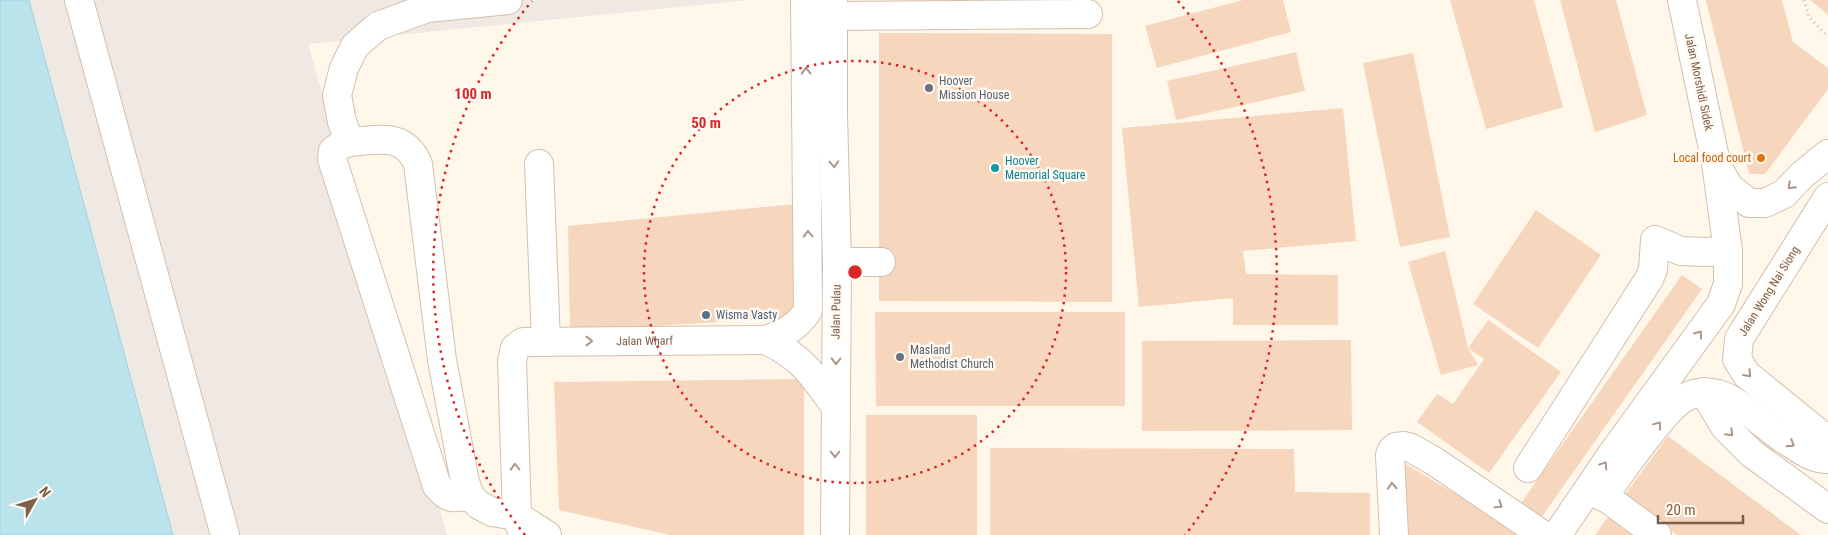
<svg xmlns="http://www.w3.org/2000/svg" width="1828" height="535" viewBox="0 0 1828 535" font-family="'Roboto Condensed',sans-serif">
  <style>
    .industrial { fill: #f0e9e3 }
    .water { fill: #bbe3ec; stroke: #a0d3df }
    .building { fill: #f7d6be }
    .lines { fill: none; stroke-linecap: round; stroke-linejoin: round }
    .minor-casing { stroke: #d4bfad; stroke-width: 30 }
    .path { stroke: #deb9a0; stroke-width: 3; stroke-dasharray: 1 4; stroke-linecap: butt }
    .minor { stroke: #fff; stroke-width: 28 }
    .oneway { stroke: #ab9689 }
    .ring { fill: none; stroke: #d62828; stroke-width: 2.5; stroke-dasharray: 2.5 5 }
    .worship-dot { fill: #6b7280; stroke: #fffaf2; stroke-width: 2 }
    .food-dot { fill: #e8710a; stroke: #fffaf2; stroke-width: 2 }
    .culture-dot { fill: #0f9aa8; stroke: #fffaf2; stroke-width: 2 }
    .service-dot { fill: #5c6f8a; stroke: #fffaf2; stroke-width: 2 }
    .labels { text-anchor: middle; stroke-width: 5; stroke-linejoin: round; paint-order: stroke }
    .worship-label { font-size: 12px; fill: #5b616d; stroke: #fffaf2; text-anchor: start }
    .street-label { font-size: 12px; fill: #7e5d49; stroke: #fffaf2 }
    .food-label { font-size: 12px; fill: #c56008; stroke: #fffaf2; text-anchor: end }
    .culture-label { font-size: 12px; fill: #0d838f; stroke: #fffaf2; text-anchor: start }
    .service-label { font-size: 12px; fill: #4e5e75; stroke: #fffaf2; text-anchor: start }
    .centre { fill: #d62828; stroke: #fffaf2; stroke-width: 2.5 }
    .ring-label { font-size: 15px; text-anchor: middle; font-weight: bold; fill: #d62828; stroke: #fffaf2; stroke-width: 5; stroke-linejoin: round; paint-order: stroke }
  </style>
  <rect width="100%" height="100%" fill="#fff7ea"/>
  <!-- industrial -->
  <path class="industrial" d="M29,0H749L308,44L447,535H172Z"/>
  <!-- water -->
  <path class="water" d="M0,0H29L173,535H0Z"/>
  <!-- building -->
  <g class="building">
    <path d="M1243,0H1283L1291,32L1157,68L1145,26Z"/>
    <path d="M1450,0H1534L1563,107L1486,129Z"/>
    <path d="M1560,0H1616L1647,115L1595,132Z"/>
    <path d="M1706,0H1782L1793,42L1828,68V89L1765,174H1749Z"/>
    <path d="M1810,0H1828V15Z"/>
    <path d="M879,33L1112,34V302L879,301Z"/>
    <path d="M1296,52L1305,91L1176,120L1167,81Z"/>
    <path d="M1413,53L1450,237L1400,247L1363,63Z"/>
    <path d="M1343,108L1356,241L1243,251L1246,274L1338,275V325H1233V298L1139,307L1122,128Z"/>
    <path d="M796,204L802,317L570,331L568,226Z"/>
    <path d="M1536,210L1601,255L1538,348L1473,304Z"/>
    <path d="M1445,251L1468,348L1478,365L1441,375L1408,262Z"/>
    <path d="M1682,275L1702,289L1541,518L1521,503Z"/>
    <path d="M875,312H1125V406H876Z"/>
    <path d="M1488,320L1561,372L1489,473L1417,422L1437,394L1453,404L1484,359L1468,348Z"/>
    <path d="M1351,340L1352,430L1142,431V341Z"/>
    <path d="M804,379V535H670L559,510L554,382Z"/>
    <rect x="866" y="415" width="111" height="120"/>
    <path d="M1668,436L1801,535H1677L1624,496Z"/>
    <path d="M990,448L1294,449L1295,492L1370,493V535H990Z"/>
    <path d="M1404,463L1523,535H1404Z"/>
    <path d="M1608,517L1632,535H1595Z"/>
  </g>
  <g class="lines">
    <!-- minor casing -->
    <g class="minor-casing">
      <g id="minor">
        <path d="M79,0L225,535"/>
        <path d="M508,0L427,8L378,26L355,46L344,68L337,95L342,122L350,142C379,140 404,132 418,164L442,360L465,482L470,496L479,505L492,512L517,516L547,535"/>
        <path d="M833,0V115L837,262L835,535"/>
        <path d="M833,16L1088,14"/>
        <path d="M350,142L341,145L333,151L332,159L437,486C449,500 452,498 470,496"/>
        <path d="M539,164L546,342"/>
        <path d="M1717,166L1729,187L1749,203H1765L1784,194L1802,175L1828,154"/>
        <path d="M1828,197L1739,339L1737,359L1746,374L1825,438L1828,442"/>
        <path d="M837,262H881"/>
        <path d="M766,340C803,358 812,374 835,406"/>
        <path d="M1704,392L1725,427L1751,453L1828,509"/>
        <path d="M1528,468L1649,279L1653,270L1655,240L1681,251L1704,252L1728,251"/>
        <path d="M1604,496L1657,535"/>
        <path d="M1603,497C1619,475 1667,404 1688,396C1698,392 1709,392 1718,394C1741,401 1763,426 1784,439C1797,447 1812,460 1828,459"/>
        <path id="s1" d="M523,535L517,516L512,361L515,348L523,342L766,340C784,334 799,326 808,310L805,0"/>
        <path d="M1394,535L1390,455L1392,450L1396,447L1404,446L1411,448L1434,461L1543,535"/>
        <path d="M1557,535L1612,454L1721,304L1728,284V251L1716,163L1682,0"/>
      </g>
    </g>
    <!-- path -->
    <path class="path" d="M1804,0L1809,17L1828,37"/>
    <!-- minor -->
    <use href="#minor" class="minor"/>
  </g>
  <!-- one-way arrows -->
  <defs><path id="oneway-chevron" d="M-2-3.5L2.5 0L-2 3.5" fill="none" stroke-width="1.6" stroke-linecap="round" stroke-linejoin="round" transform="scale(1.25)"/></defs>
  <g class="oneway">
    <use href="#oneway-chevron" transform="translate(806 71) rotate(-91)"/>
    <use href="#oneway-chevron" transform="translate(834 164) rotate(88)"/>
    <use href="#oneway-chevron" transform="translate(1791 186) rotate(135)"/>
    <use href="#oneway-chevron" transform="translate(808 234) rotate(-91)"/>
    <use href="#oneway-chevron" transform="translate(1699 334) rotate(-54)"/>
    <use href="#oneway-chevron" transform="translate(589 341)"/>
    <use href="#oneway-chevron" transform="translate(836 361) rotate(91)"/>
    <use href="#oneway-chevron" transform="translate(1748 374) rotate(48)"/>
    <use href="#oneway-chevron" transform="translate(1658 425) rotate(-53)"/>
    <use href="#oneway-chevron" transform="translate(1730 433) rotate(45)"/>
    <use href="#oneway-chevron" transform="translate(1791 444) rotate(33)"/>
    <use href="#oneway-chevron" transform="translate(835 454) rotate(90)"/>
    <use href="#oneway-chevron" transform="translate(1604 465) rotate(-56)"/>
    <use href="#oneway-chevron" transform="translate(515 467) rotate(-92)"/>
    <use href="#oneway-chevron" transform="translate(1392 486) rotate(-93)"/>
    <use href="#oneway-chevron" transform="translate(1499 505) rotate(34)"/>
  </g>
  <!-- distance rings -->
  <g class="ring">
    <circle cx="855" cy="272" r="211"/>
    <path d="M525 535A422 422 0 0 1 532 1M1178 1A422 422 0 0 1 1185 535"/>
  </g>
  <!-- markers -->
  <g class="worship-dot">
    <circle cx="929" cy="88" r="5"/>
    <circle cx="900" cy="357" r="5"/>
  </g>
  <circle class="food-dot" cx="1761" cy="158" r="5"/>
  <circle class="culture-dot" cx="995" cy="168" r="5"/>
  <circle class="service-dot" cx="706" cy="315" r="5"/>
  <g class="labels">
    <!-- worship labels -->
    <g class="worship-label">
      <text x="939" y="85">Hoover<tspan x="939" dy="14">Mission House</tspan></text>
      <text x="910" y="354">Masland<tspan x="910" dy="14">Methodist Church</tspan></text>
    </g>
    <!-- street labels -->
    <g class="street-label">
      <text transform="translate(1699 82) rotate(78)" y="4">Jalan Morshidi Sidek</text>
      <text transform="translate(1769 291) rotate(-58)" y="4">Jalan Wong Nai Siong</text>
      <text transform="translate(836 312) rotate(-89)" y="4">Jalan Pulau</text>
      <text dy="4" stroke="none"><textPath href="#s1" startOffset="320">Jalan Wharf</textPath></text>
    </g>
    <!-- food labels -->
    <g class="food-label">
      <text x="1751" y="162">Local food court</text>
    </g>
    <!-- culture labels -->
    <g class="culture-label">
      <text x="1005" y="165">Hoover<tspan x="1005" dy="14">Memorial Square</tspan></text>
    </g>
    <!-- service labels -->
    <g class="service-label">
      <text x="716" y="319">Wisma Vasty</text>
    </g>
  </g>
  <circle cx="855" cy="272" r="8" class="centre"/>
  <g class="ring-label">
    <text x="473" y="99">100 m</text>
    <text x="706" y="128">50 m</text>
  </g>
  <!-- north arrow -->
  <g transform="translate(35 500) rotate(51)" stroke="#fffaf2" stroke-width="4" paint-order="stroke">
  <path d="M0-4L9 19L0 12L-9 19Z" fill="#7e5d49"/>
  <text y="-8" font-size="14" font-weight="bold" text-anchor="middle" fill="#7e5d49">N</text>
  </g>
  <!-- scale -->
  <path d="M1658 515v8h85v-8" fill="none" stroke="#7e5d49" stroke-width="2.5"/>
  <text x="1666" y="515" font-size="15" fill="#7e5d49" stroke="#fffaf2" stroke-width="4" paint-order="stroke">20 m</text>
</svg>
